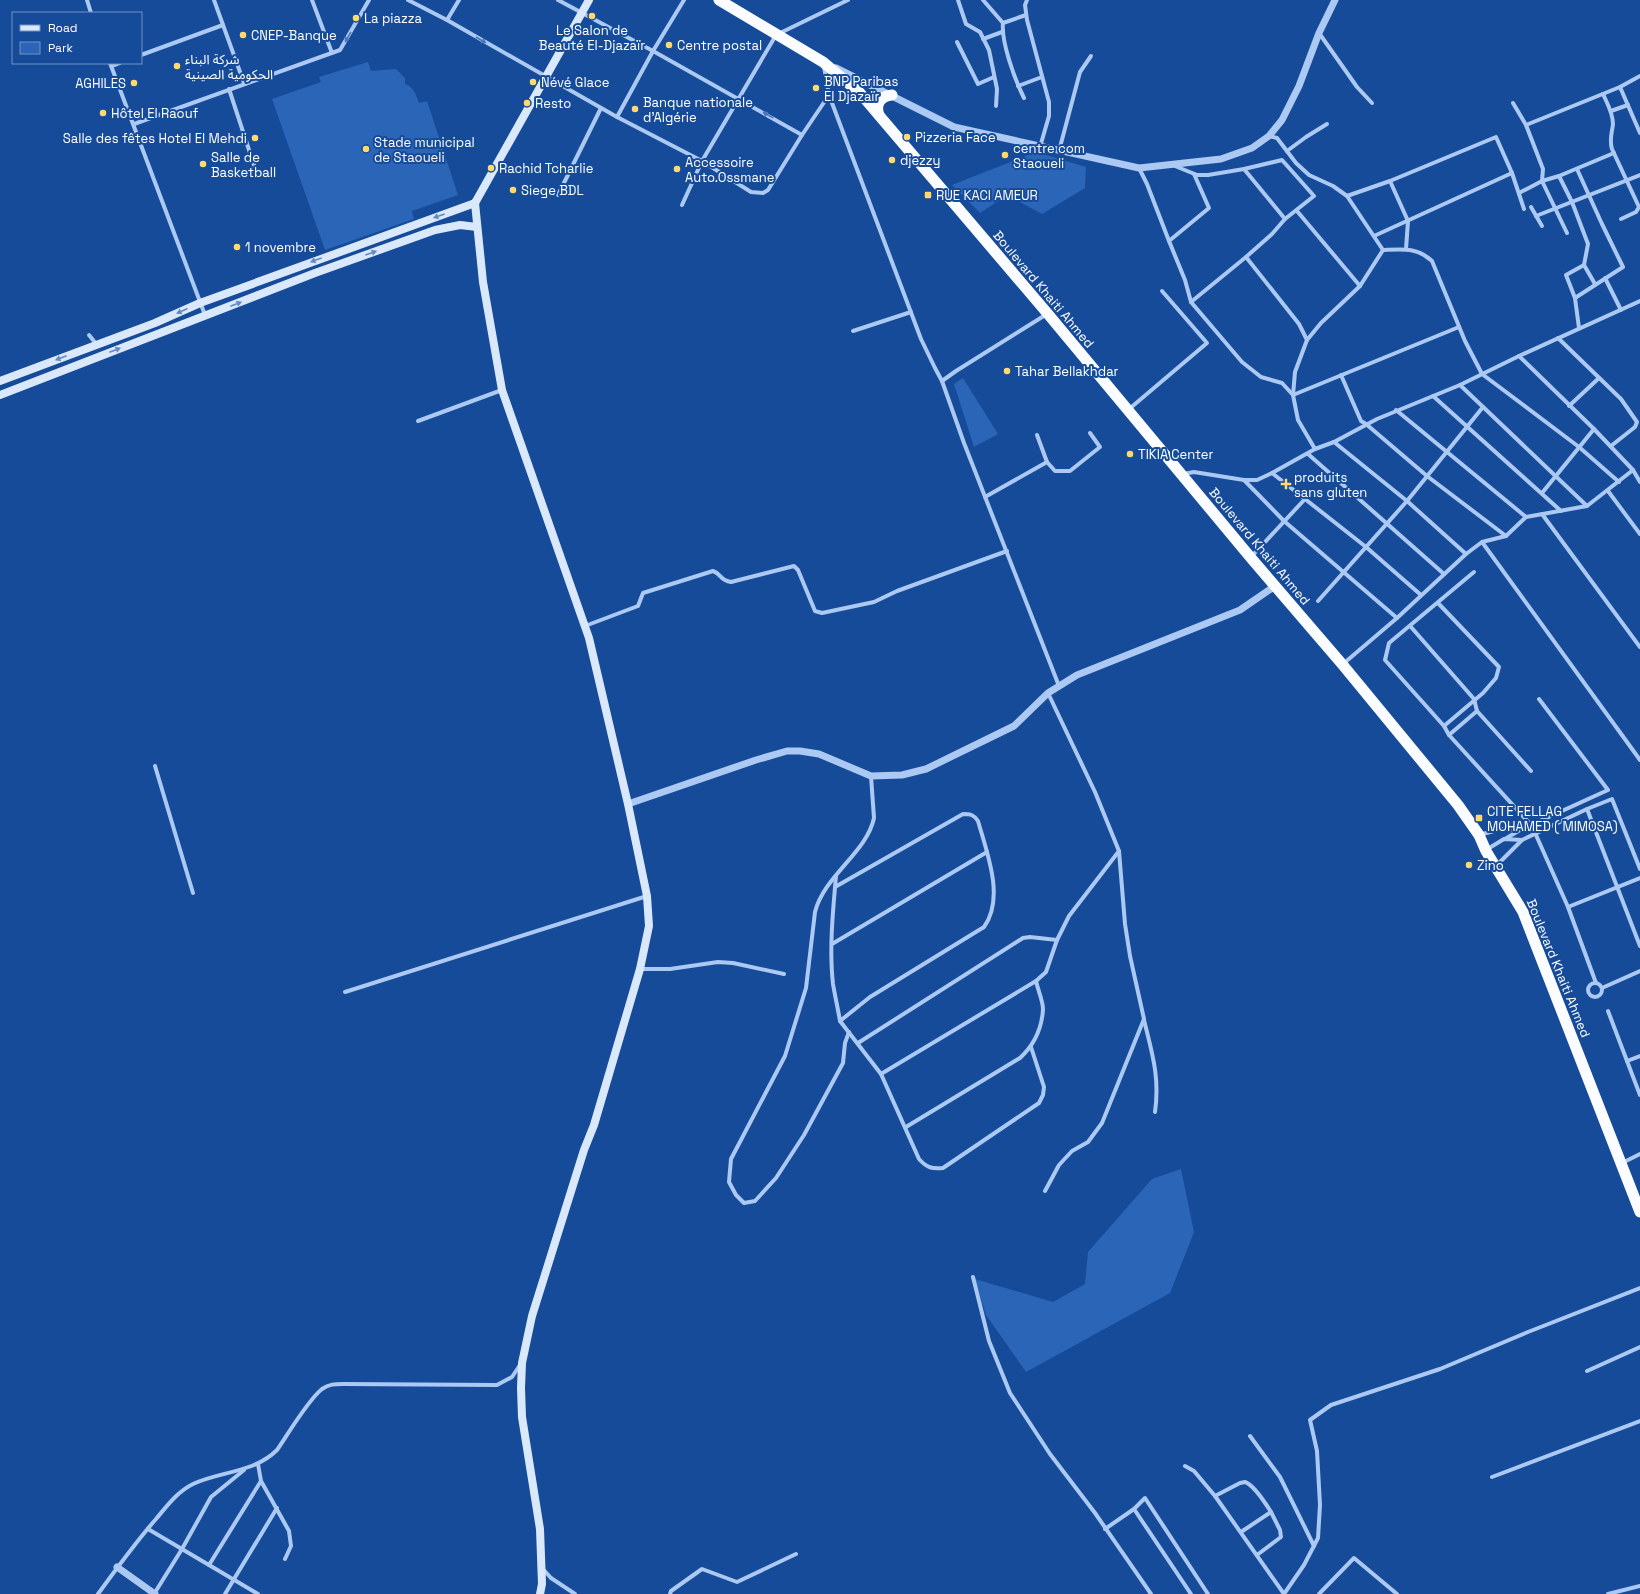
<svg xmlns="http://www.w3.org/2000/svg" width="1640" height="1594" viewBox="0 0 1640 1594" font-family="'Space Grotesk','Noto Sans Arabic',sans-serif">
  <style>
    .green { fill: #2a65b8 }
    .lines { fill: none; stroke-linecap: round; stroke-linejoin: round }
    .minor { stroke: #abc9f2; stroke-width: 4 }
    .tertiary { stroke: #abc9f2; stroke-width: 7 }
    .secondary { stroke: #dae8fc; stroke-width: 8 }
    .trunk { stroke: #fafcff; stroke-width: 11 }
    .oneway { fill: #4a77b9 }
    .oneway2 { fill: #648ac1 }
    .poi-dot { fill: #ffda6c; stroke: #164b9a; stroke-width: 1.5 }
    .labels { text-anchor: middle; stroke-width: 4; stroke-linejoin: round; paint-order: stroke }
    .poi-label { font-size: 13px; fill: #fff; stroke: #164b9a; text-anchor: start }
    .street-label { font-size: 13px; fill: #fff; stroke: #164b9a }
  </style>
  <rect width="100%" height="100%" fill="#164b9a"/>
  <!-- green -->
  <g class="green">
    <path d="M368,62L371,71L396,69L405,78V84C414,87 416,95 419,103L427,101L458,195L412,211L414,219L325,250L272,99L321,82L319,77Z"/>
    <path d="M1036,152L1086,167L1085,188L1042,214L1007,195L980,213L952,185Z"/>
    <path d="M963,378L998,434L974,447L954,384Z"/>
    <path d="M1181,1169L1194,1232L1170,1293L1026,1372L986,1315L975,1279L1053,1302L1085,1284L1088,1252L1152,1179Z"/>
  </g>
  <g class="lines">
    <!-- minor -->
    <g class="minor">
      <path d="M87,0L91,13"/>
      <path d="M214,0L244,83"/>
      <path d="M312,0L332,53"/>
      <path d="M408,0L447,20L617,117L702,161L751,192L763,193L768,190L802,135L829,95"/>
      <path d="M558,0L653,51L802,135"/>
      <path d="M958,0L966,24L980,32L989,50L997,89L996,106"/>
      <path d="M983,0L1003,23C1001,42 1015,80 1024,98"/>
      <path d="M1027,0L1025,5L1027,20L1049,102V116L1040,147"/>
      <path d="M447,20L459,0"/>
      <path d="M1003,23L1026,15"/>
      <path d="M1319,33L1357,87L1372,103"/>
      <path d="M983,39L1002,32"/>
      <path d="M957,42L978,84L994,77"/>
      <path d="M141,55L223,25"/>
      <path d="M110,63L205,315"/>
      <path d="M112,66L120,63"/>
      <path d="M824,67L829,95L921,339L935,368L942,381L956,371L1047,314"/>
      <path d="M1018,86L1042,77"/>
      <path d="M1620,87L1640,133"/>
      <path d="M229,89L255,168"/>
      <path d="M1603,94C1607,103 1613,113 1613,124C1612,133 1609,140 1612,149L1639,207L1636,212L1621,219"/>
      <path d="M1513,103L1526,125L1543,169L1542,181L1567,233"/>
      <path d="M1611,111L1628,105"/>
      <path d="M617,117L653,51L684,0"/>
      <path d="M134,124L340,50L369,0"/>
      <path d="M1526,125L1620,87L1640,76"/>
      <path d="M1269,136L1277,138L1296,163L1309,175L1333,186L1347,196L1383,250"/>
      <path d="M1059,151L1080,72L1091,56"/>
      <path d="M1287,151L1306,137L1327,124"/>
      <path d="M1175,166L1197,175H1208L1244,169L1282,160L1314,196L1285,219L1272,234L1246,257L1191,302"/>
      <path d="M1139,168L1147,184L1169,241L1185,280L1191,302L1242,362L1261,377L1282,383L1293,395L1459,327"/>
      <path d="M1244,169L1285,219"/>
      <path d="M1559,176L1572,202L1588,244L1584,265L1595,284"/>
      <path d="M1390,181L1408,221L1406,249"/>
      <path d="M1519,193L1542,181L1559,176L1614,153"/>
      <path d="M558,195L601,108"/>
      <path d="M1347,196L1390,181L1496,137L1512,173"/>
      <path d="M682,205L702,161L776,35L848,0"/>
      <path d="M1531,207L1542,226"/>
      <path d="M1297,211L1360,286"/>
      <path d="M1536,216L1640,175"/>
      <path d="M1374,236L1512,173L1524,209"/>
      <path d="M1169,241L1209,208L1194,174"/>
      <path d="M1246,257L1299,324L1307,340"/>
      <path d="M1605,278L1621,310"/>
      <path d="M1575,298L1623,267L1602,224L1577,169"/>
      <path d="M1579,328L1575,298L1566,275L1584,265"/>
      <path d="M853,331L911,312"/>
      <path d="M89,335L97,345"/>
      <path d="M1558,338L1621,399L1637,422L1635,427L1611,446"/>
      <path d="M1519,356L1594,429L1633,470"/>
      <path d="M1341,375L1361,421L1366,424L1427,476L1506,536"/>
      <path d="M942,381L964,443L1059,686"/>
      <path d="M1460,385L1587,506"/>
      <path d="M1433,396L1561,511"/>
      <path d="M1569,406L1599,378"/>
      <path d="M1128,410L1207,343L1162,291"/>
      <path d="M1396,410L1526,517"/>
      <path d="M418,421L502,390"/>
      <path d="M1037,435L1047,462L1055,471H1070L1100,447L1090,433"/>
      <path d="M1334,442L1407,501L1466,554"/>
      <path d="M1315,449L1298,420L1293,395L1295,372L1307,340L1321,323L1360,286L1383,250C1403,249 1417,247 1432,261L1465,341L1482,374L1579,447L1619,482"/>
      <path d="M1308,454L1444,574"/>
      <path d="M1272,473L1366,547L1421,595"/>
      <path d="M1183,474L1194,472L1244,480H1257L1272,473L1315,449L1334,442L1377,419L1460,385L1519,356L1640,301"/>
      <path d="M1244,480L1284,521L1397,618"/>
      <path d="M1608,491L1640,534"/>
      <path d="M1542,493L1594,429"/>
      <path d="M985,497L1047,462"/>
      <path d="M1542,514L1640,647"/>
      <path d="M1482,542L1640,760"/>
      <path d="M1251,557L1305,499"/>
      <path d="M1474,572L1389,643L1385,660L1444,726L1449,735L1532,826L1568,907L1596,983"/>
      <path d="M1318,601L1407,501L1483,407"/>
      <path d="M1438,603L1499,667L1496,678L1483,693L1444,726"/>
      <path d="M585,626L638,606L643,593L713,571C722,574 719,580 731,582L794,566L798,570L815,611L822,613L874,602L897,591L1007,551"/>
      <path d="M1411,627L1474,699L1477,711"/>
      <path d="M1343,664L1397,618L1466,554L1482,542L1506,536L1526,517L1587,506L1633,470L1640,482"/>
      <path d="M1449,735L1477,711L1531,771"/>
      <path d="M155,766L193,893"/>
      <path d="M1587,809L1640,946"/>
      <path d="M1479,835L1501,829L1520,830L1608,790L1539,699"/>
      <path d="M1505,839L1520,830"/>
      <path d="M1486,850L1504,839L1522,840"/>
      <path d="M1497,865L1522,840L1587,809L1612,799L1640,869"/>
      <path d="M835,887L963,814C971,814 974,815 978,821C987,853 1005,898 984,927L870,997L840,1021C838,1009 835,996 833,984C829,949 833,911 836,876"/>
      <path d="M1568,907L1640,878"/>
      <path d="M832,944L987,852"/>
      <path d="M640,969H670L718,962L733,963L784,974"/>
      <circle cx="1595" cy="990" r="7"/>
      <path d="M1602,988L1640,971"/>
      <path d="M345,992L647,896"/>
      <path d="M1608,1011L1640,1095"/>
      <path d="M1144,1020C1152,1053 1160,1077 1155,1112"/>
      <path d="M840,1021L881,1074L919,1159C927,1168 932,1169 943,1168L1039,1103L1043,1095L1044,1087L1031,1047"/>
      <path d="M849,1032L845,1043L843,1063L804,1135L776,1178L755,1201L744,1203L736,1195L729,1182L731,1159L785,1056L806,988L815,912C824,876 867,852 874,818L871,776"/>
      <path d="M858,1043L1023,938L1030,937L1057,940"/>
      <path d="M1627,1061L1640,1056"/>
      <path d="M881,1074L1036,981L1046,972L1057,940L1069,916L1119,851"/>
      <path d="M906,1127L1020,1058C1034,1045 1042,1028 1043,1009C1043,1001 1038,990 1036,981"/>
      <path d="M1622,1163L1640,1154"/>
      <path d="M1045,1191L1059,1165L1072,1151L1088,1142L1102,1123L1144,1019L1130,956L1125,924L1119,851L1095,792L1048,693"/>
      <path d="M973,1277L989,1341L1010,1393L1050,1454L1095,1513L1151,1594"/>
      <path d="M1587,1371L1640,1347"/>
      <path d="M1250,1436L1280,1477L1314,1546"/>
      <path d="M258,1464L261,1481L289,1531L291,1546L285,1559"/>
      <path d="M1185,1466L1194,1471L1215,1496L1284,1594"/>
      <path d="M1492,1477L1640,1421"/>
      <path d="M1215,1496L1240,1483L1245,1482C1254,1485 1266,1504 1271,1512L1241,1532"/>
      <path d="M148,1529L209,1565L261,1481"/>
      <path d="M1105,1529L1134,1509"/>
      <path d="M1257,1555L1281,1537L1280,1530L1271,1512"/>
      <path d="M209,1565L258,1594"/>
      <path d="M542,1568L551,1578L575,1594"/>
      <path d="M98,1594C117,1568 135,1543 156,1519C167,1506 177,1492 193,1484C221,1471 254,1473 277,1450C288,1434 308,1400 322,1389C329,1384 335,1384 343,1384L497,1385L512,1377L520,1365"/>
      <path d="M154,1594L182,1549L211,1497L244,1470"/>
      <path d="M225,1594L277,1508"/>
      <path d="M670,1594L671,1591L702,1569L737,1582L796,1554"/>
      <path d="M1191,1594L1134,1509L1145,1498L1208,1594"/>
      <path d="M1284,1594L1304,1565L1318,1538L1320,1505L1317,1451L1310,1420L1331,1405L1440,1369L1528,1332L1640,1288"/>
      <path d="M1319,1594L1354,1558L1397,1594"/>
      <path d="M1608,1594L1640,1586"/>
    </g>
    <!-- tertiary -->
    <g class="tertiary">
      <path d="M836,68L954,127L1139,168L1221,159L1252,148L1269,136L1282,120L1299,86L1319,33L1335,0"/>
      <path d="M628,804L756,760L787,751H800L819,754L871,776L902,775L926,769L1014,726L1048,693L1077,675L1240,610L1275,586"/>
      <path d="M117,1567L155,1594"/>
    </g>
    <!-- secondary -->
    <g class="secondary">
      <path d="M475,203L483,282L502,390L589,638L628,804L647,896L649,926L640,969L594,1125L584,1150L532,1316L522,1363L521,1388L522,1417L540,1529L542,1584L540,1594"/>
      <path d="M475,203L589,0"/>
      <path d="M0,381L155,323L200,303L475,203"/>
      <path d="M0,395L315,273L435,230L460,225L477,227"/>
    </g>
    <!-- trunk -->
    <g class="trunk">
      <path d="M719,0L823,62L860,93L1048,314L1251,558L1342,664L1458,805L1479,835L1486,851L1523,912L1640,1212"/>
      <path d="M879,115C875,105 880,96 892,95"/>
    </g>
  </g>
  <!-- one-way arrows -->
  <defs><path id="oneway-solid" d="M-6-.8H1V-3.2L6.5 0L1 3.2V.8H-6Z"/></defs>
  <g class="oneway">
    <use href="#oneway-solid" transform="translate(348 37) rotate(120)"/>
    <use href="#oneway-solid" transform="translate(481 40) rotate(30)"/>
    <use href="#oneway-solid" transform="translate(768 115) rotate(-151)"/>
  </g>
  <g class="oneway2">
    <use href="#oneway-solid" transform="translate(439 216) rotate(161)"/>
    <use href="#oneway-solid" transform="translate(371 253) rotate(-20)"/>
    <use href="#oneway-solid" transform="translate(316 260) rotate(160)"/>
    <use href="#oneway-solid" transform="translate(236 304) rotate(-21)"/>
    <use href="#oneway-solid" transform="translate(182 311) rotate(156)"/>
    <use href="#oneway-solid" transform="translate(115 350) rotate(-21)"/>
    <use href="#oneway-solid" transform="translate(61 358) rotate(159)"/>
  </g>
  <!-- markers -->
  <g class="poi-dot">
    <circle cx="592" cy="16" r="4"/>
    <circle cx="356" cy="18" r="4"/>
    <circle cx="243" cy="35" r="4"/>
    <circle cx="669" cy="45" r="4"/>
    <circle cx="177" cy="66" r="4"/>
    <circle cx="533" cy="82" r="4"/>
    <circle cx="134" cy="83" r="4"/>
    <circle cx="816" cy="88" r="4"/>
    <circle cx="527" cy="103" r="4"/>
    <circle cx="635" cy="109" r="4"/>
    <circle cx="103" cy="113" r="4"/>
    <circle cx="907" cy="137" r="4"/>
    <circle cx="255" cy="138" r="4"/>
    <circle cx="366" cy="149" r="4"/>
    <circle cx="1005" cy="155" r="4"/>
    <circle cx="892" cy="160" r="4"/>
    <circle cx="203" cy="164" r="4"/>
    <circle cx="491" cy="168" r="4"/>
    <circle cx="677" cy="169" r="4"/>
    <circle cx="513" cy="190" r="4"/>
    <rect x="924" y="191" width="8" height="8" rx="2"/>
    <circle cx="237" cy="247" r="4"/>
    <circle cx="1007" cy="371" r="4"/>
    <circle cx="1130" cy="454" r="4"/>
    <path d="M1284 478h4v4h4v4h-4v4h-4v-4h-4v-4h4z"/>
    <rect x="1475" y="814" width="8" height="8" rx="2"/>
    <circle cx="1469" cy="865" r="4"/>
  </g>
  <g class="labels">
    <!-- poi labels -->
    <g class="poi-label">
      <text x="364" y="23">La piazza</text>
      <text x="592" y="35" text-anchor="middle">Le Salon de<tspan x="592" dy="15">Beauté El-Djazaïr</tspan></text>
      <text x="251" y="40">CNEP-Banque</text>
      <text x="677" y="50">Centre postal</text>
      <text x="185" y="64">شركة البناء<tspan x="185" dy="15">الحكومية الصينية</tspan></text>
      <text x="824" y="86">BNP Paribas<tspan x="824" dy="15">El Djazaïr</tspan></text>
      <text x="541" y="87">Névé Glace</text>
      <text x="126" y="88" text-anchor="end">AGHILES</text>
      <text x="643" y="107">Banque nationale<tspan x="643" dy="15">d'Algérie</tspan></text>
      <text x="535" y="108">Resto</text>
      <text x="111" y="118">Hôtel El Raouf</text>
      <text x="915" y="142">Pizzeria Face</text>
      <text x="247" y="143" text-anchor="end">Salle des fêtes Hotel El Mehdi</text>
      <text x="374" y="147">Stade municipal<tspan x="374" dy="15">de Staoueli</tspan></text>
      <text x="1013" y="153">centre com<tspan x="1013" dy="15">Staoueli</tspan></text>
      <text x="211" y="162">Salle de<tspan x="211" dy="15">Basketball</tspan></text>
      <text x="900" y="165">djezzy</text>
      <text x="685" y="167">Accessoire<tspan x="685" dy="15">Auto.Ossmane</tspan></text>
      <text x="499" y="173">Rachid Tcharlie</text>
      <text x="521" y="195">Siege BDL</text>
      <text x="936" y="200">RUE KACI AMEUR</text>
      <text x="245" y="252">1 novembre</text>
      <text x="1015" y="376">Tahar Bellakhdar</text>
      <text x="1138" y="459">TIKIA Center</text>
      <text x="1294" y="482">produits<tspan x="1294" dy="15">sans gluten</tspan></text>
      <text x="1487" y="816">CITE FELLAG<tspan x="1487" dy="15">MOHAMED ( MIMOSA)</tspan></text>
      <text x="1477" y="870">Zino</text>
    </g>
    <!-- street labels -->
    <g class="street-label">
      <text transform="translate(1044 289) rotate(50)" y="5">Boulevard Khaiti Ahmed</text>
      <text transform="translate(1260 546) rotate(50)" y="5">Boulevard Khaiti Ahmed</text>
      <text transform="translate(1559 968) rotate(68)" y="5">Boulevard Khaiti Ahmed</text>
    </g>
  </g>
  <!-- legend -->
  <rect x="12" y="12" width="130" height="52" fill="#164b9a" stroke="#7393c2"/>
  <rect x="20" y="25" width="20" height="6" fill="#dae8fc" stroke="#7393c2"/>
  <text x="48" y="32" font-size="12" fill="#ffffff">Road</text>
  <rect x="20" y="42" width="20" height="12" fill="#2a65b8" stroke="#7393c2"/>
  <text x="48" y="52" font-size="12" fill="#ffffff">Park</text>
</svg>
